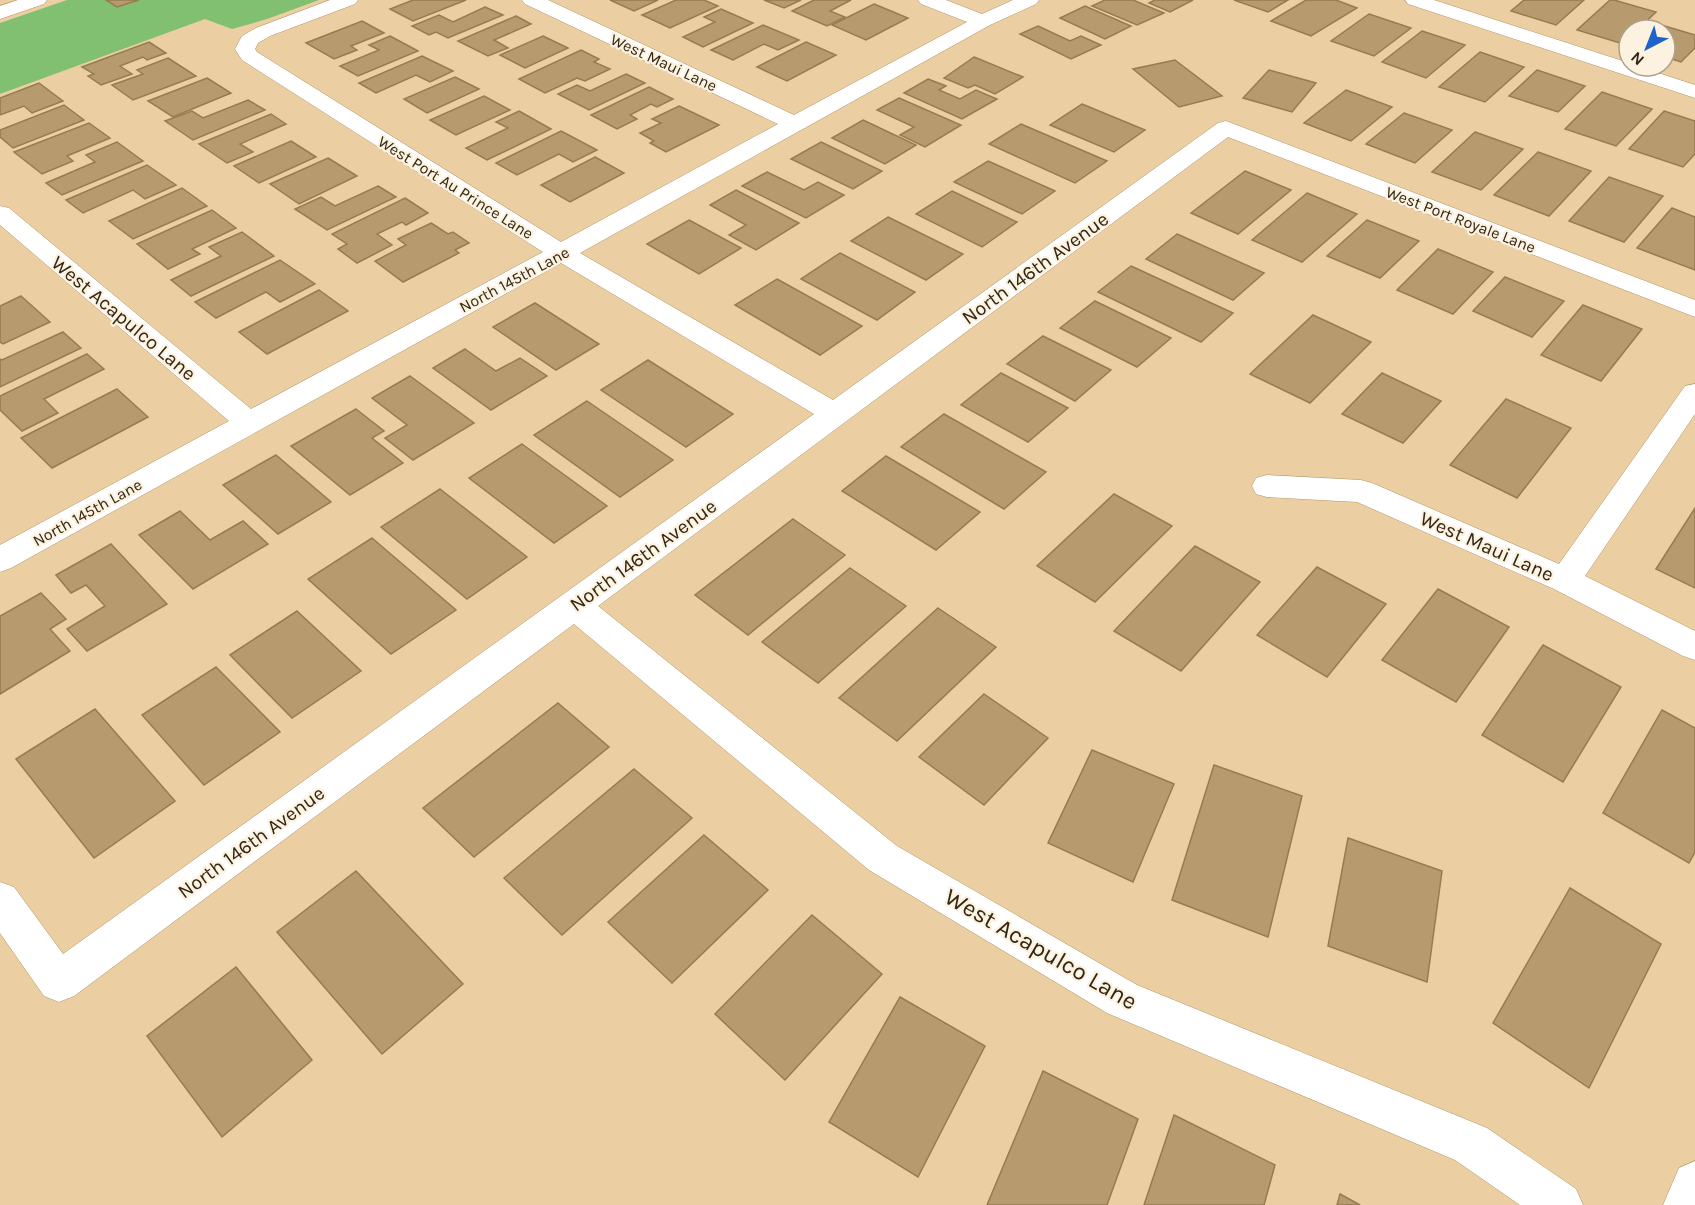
<svg xmlns="http://www.w3.org/2000/svg" width="1695" height="1205" viewBox="0 0 1695 1205" font-family="Karla,sans-serif">
  <style>
    .green { fill: #80c070 }
    .building { fill: #b79b6f; stroke: #967c51; stroke-width: 1.5 }
    .lines { fill: none; stroke-linecap: round; stroke-linejoin: round }
    .minor-casing { stroke: #b09569; stroke-width: 1 }
    .minor { fill: #fff; fill-rule: evenodd }
    .labels { text-anchor: middle; stroke-width: 4.5; stroke-linejoin: round; paint-order: stroke }
    .far-street-label { font-size: 16px; fill: #322715; stroke: #fdf2e0 }
    .street-label { font-size: 20px; fill: #322715; stroke: #fdf2e0 }
    .near-street-label { font-size: 24px; fill: #322715; stroke: #fdf2e0 }
  </style>
  <rect width="100%" height="100%" fill="#ebcea1"/>
  <!-- green -->
  <path class="green" d="M67,0H319L267,19L232,29L205,19L0,94V23Z"/>
  <!-- building -->
  <g class="building">
    <path d="M106,0H139L117,7Z"/>
    <path d="M413,0H466L413,21L390,9Z"/>
    <path d="M610,0H658L634,11Z"/>
    <path d="M676,0H704L718,6L670,28L642,15Z"/>
    <path d="M764,0H801L784,8Z"/>
    <path d="M814,0H851L830,11L845,17L827,26L792,11Z"/>
    <path d="M1105,0H1133L1164,13L1137,25L1092,6Z"/>
    <path d="M1155,0H1193L1170,12L1149,3Z"/>
    <path d="M1234,0H1288L1268,12Z"/>
    <path d="M1306,0H1336L1357,8L1311,36L1271,21Z"/>
    <path d="M1524,0H1584L1556,25L1511,11Z"/>
    <path d="M1610,0H1614L1656,12L1637,30H1629V38L1623,44L1577,30Z"/>
    <path d="M874,4L908,18L866,40L832,25Z"/>
    <path d="M1085,6L1131,26L1105,39L1060,18Z"/>
    <path d="M485,7L503,15L448,38L436,32L429,35L412,26L439,15L453,22Z"/>
    <path d="M721,9L753,23L703,47L683,37L715,22L704,17Z"/>
    <path d="M1369,14L1411,28L1374,56L1331,41Z"/>
    <path d="M516,16L531,24L494,40L508,48L488,56L458,41Z"/>
    <path d="M362,21L384,33L351,46L357,50L334,59L306,43Z"/>
    <path d="M1658,24L1695,35V48L1681,62L1665,57V30H1652Z"/>
    <path d="M763,25L799,40L778,50L764,44L733,60L711,50Z"/>
    <path d="M1038,26L1070,41L1081,36L1101,45L1071,59L1020,34Z"/>
    <path d="M1422,31L1465,45L1426,78L1382,62Z"/>
    <path d="M390,36L418,51L358,76L340,66L379,50L369,45Z"/>
    <path d="M543,36L568,48L525,68L500,55Z"/>
    <path d="M149,42L166,53L147,60L143,57L120,66L132,74L101,85L88,76L94,74L82,67Z"/>
    <path d="M806,42L836,55L787,81L757,67Z"/>
    <path d="M581,50L599,59L594,62L610,69L585,81L577,78L545,93L519,79Z"/>
    <path d="M1480,52L1524,67L1485,102L1439,87Z"/>
    <path d="M422,56L453,71L430,82L416,75L376,93L359,83Z"/>
    <path d="M974,57L1023,77L995,94L975,85L968,88L944,78Z"/>
    <path d="M168,58L196,76L133,100L112,85L143,74L137,70Z"/>
    <path d="M1175,60L1222,96L1179,107L1133,69Z"/>
    <path d="M1269,70L1316,83L1292,112L1243,98Z"/>
    <path d="M1537,70L1585,86L1558,112L1509,96Z"/>
    <path d="M626,74L645,83L589,110L558,94L577,85L590,91Z"/>
    <path d="M455,77L479,89L427,113L404,99Z"/>
    <path d="M207,78L231,93L173,117L148,101Z"/>
    <path d="M928,79L946,86L939,90L960,99L976,90L997,99L962,119L904,93Z"/>
    <path d="M39,83L63,101L32,113L24,106L0,115V98Z"/>
    <path d="M649,87L673,99L657,107L651,104L630,115L637,119L617,129L591,115Z"/>
    <path d="M1346,90L1392,107L1351,141L1304,123Z"/>
    <path d="M1602,92L1652,109L1616,146L1565,129Z"/>
    <path d="M484,96L510,110L456,135L430,120Z"/>
    <path d="M899,98L961,125L925,147L900,135L914,127L877,110Z"/>
    <path d="M248,100L265,110L193,140L165,121L192,111L203,118Z"/>
    <path d="M1082,104L1145,130L1114,152L1050,125Z"/>
    <path d="M64,105L84,120L13,148L0,137V130Z"/>
    <path d="M679,106L719,125L666,152L650,143L654,141L640,133L661,123L652,119Z"/>
    <path d="M519,111L551,129L487,160L466,148L508,128L496,122Z"/>
    <path d="M1664,111L1695,121V154L1683,167L1629,149Z"/>
    <path d="M1404,113L1452,130L1415,163L1366,144Z"/>
    <path d="M271,114L286,124L240,144L253,152L227,163L199,144Z"/>
    <path d="M863,120L916,145L885,164L832,138Z"/>
    <path d="M89,123L110,138L67,156L73,161L42,174L14,152Z"/>
    <path d="M1021,124L1107,161L1075,183L989,144Z"/>
    <path d="M561,131L597,150L573,162L559,154L517,175L496,163Z"/>
    <path d="M1475,132L1523,149L1481,190L1432,172Z"/>
    <path d="M291,141L316,157L259,183L234,166Z"/>
    <path d="M117,142L143,161L62,195L46,183L95,162L86,155Z"/>
    <path d="M821,142L882,171L853,189L791,159Z"/>
    <path d="M1538,152L1591,171L1549,216L1494,195Z"/>
    <path d="M595,157L624,173L570,202L541,185Z"/>
    <path d="M328,158L357,176L299,204L270,184Z"/>
    <path d="M988,161L1055,191L1022,214L954,182Z"/>
    <path d="M147,165L176,185L145,199L133,190L83,213L66,200Z"/>
    <path d="M1245,171L1291,190L1238,234L1191,213Z"/>
    <path d="M767,172L804,190L818,182L844,195L806,218L742,186Z"/>
    <path d="M1609,177L1663,196L1624,242L1569,221Z"/>
    <path d="M378,186L396,197L327,230L295,209L321,197L335,206Z"/>
    <path d="M182,188L207,206L133,239L109,221Z"/>
    <path d="M736,190L799,223L756,250L729,235L746,225L710,205Z"/>
    <path d="M952,191L1017,222L982,247L916,214Z"/>
    <path d="M1307,193L1357,214L1302,262L1252,240Z"/>
    <path d="M405,198L428,213L406,225L402,222L377,234L392,245L357,263L338,249L347,244L332,234Z"/>
    <path d="M1672,208L1695,217V270L1637,248Z"/>
    <path d="M212,210L236,228L192,249L200,254L168,269L137,244Z"/>
    <path d="M888,217L963,254L926,280L851,241Z"/>
    <path d="M689,220L741,248L699,274L647,244Z"/>
    <path d="M1367,220L1419,241L1380,278L1327,256Z"/>
    <path d="M431,223L448,234L453,232L469,243L455,250L459,253L403,282L375,261L406,245L398,239Z"/>
    <path d="M242,232L274,256L191,296L171,280L221,256L209,247Z"/>
    <path d="M1177,234L1264,273L1233,300L1146,259Z"/>
    <path d="M1438,249L1493,272L1453,314L1397,290Z"/>
    <path d="M840,253L915,292L877,320L801,279Z"/>
    <path d="M280,260L315,284L280,302L266,292L216,318L195,302Z"/>
    <path d="M1131,266L1233,313L1201,342L1098,292Z"/>
    <path d="M1505,277L1564,301L1532,337L1473,311Z"/>
    <path d="M777,279L862,326L820,355L735,305Z"/>
    <path d="M319,290L348,311L267,354L239,332Z"/>
    <path d="M21,296L50,322L3,344L0,342V306Z"/>
    <path d="M1095,301L1171,338L1137,367L1060,328Z"/>
    <path d="M535,303L599,344L556,370L493,327Z"/>
    <path d="M1583,305L1642,329L1601,381L1541,355Z"/>
    <path d="M1313,315L1371,342L1310,403L1250,374Z"/>
    <path d="M63,332L81,348L0,387V359L2,360Z"/>
    <path d="M1043,336L1111,370L1075,401L1007,364Z"/>
    <path d="M465,349L496,371L520,358L547,376L491,410L433,368Z"/>
    <path d="M87,354L104,369L44,399L58,413L22,431L0,410V396Z"/>
    <path d="M648,360L733,414L686,447L601,390Z"/>
    <path d="M1001,373L1068,408L1028,442L961,405Z"/>
    <path d="M1382,373L1441,401L1403,443L1342,414Z"/>
    <path d="M410,376L474,423L413,460L385,438L407,425L372,398Z"/>
    <path d="M117,389L148,417L52,468L21,438Z"/>
    <path d="M1506,399L1571,428L1517,498L1450,465Z"/>
    <path d="M587,401L673,460L620,497L534,435Z"/>
    <path d="M356,409L384,431L372,438L403,463L350,495L291,446Z"/>
    <path d="M944,414L1046,472L1004,509L901,447Z"/>
    <path d="M522,444L607,506L554,543L469,478Z"/>
    <path d="M276,455L331,502L278,534L223,485Z"/>
    <path d="M886,456L980,512L936,550L842,491Z"/>
    <path d="M440,489L527,557L467,599L381,527Z"/>
    <path d="M1114,494L1172,526L1095,602L1037,566Z"/>
    <path d="M1695,508V588L1656,569Z"/>
    <path d="M180,511L210,540L243,521L268,544L193,589L139,535Z"/>
    <path d="M793,519L845,555L748,635L695,595Z"/>
    <path d="M372,538L456,610L391,654L308,579Z"/>
    <path d="M111,544L167,604L87,651L67,629L105,606L86,585L71,593L56,575Z"/>
    <path d="M1195,546L1260,582L1181,671L1114,631Z"/>
    <path d="M1317,567L1386,604L1327,677L1257,635Z"/>
    <path d="M850,568L906,606L818,683L762,642Z"/>
    <path d="M1438,589L1509,627L1456,702L1382,660Z"/>
    <path d="M41,593L66,619L50,629L70,651L0,694V616Z"/>
    <path d="M938,608L996,647L897,741L839,698Z"/>
    <path d="M297,611L361,671L292,718L230,655Z"/>
    <path d="M1543,645L1621,687L1563,782L1482,735Z"/>
    <path d="M216,667L280,732L204,785L142,715Z"/>
    <path d="M984,694L1048,738L984,805L919,757Z"/>
    <path d="M558,703L609,747L474,857L423,808Z"/>
    <path d="M95,709L175,801L94,858L16,759Z"/>
    <path d="M1662,710L1695,728V852L1689,863L1603,813Z"/>
    <path d="M1092,750L1174,784L1133,882L1048,843Z"/>
    <path d="M1214,765L1302,796L1268,937L1172,900Z"/>
    <path d="M634,769L692,818L562,935L504,878Z"/>
    <path d="M704,835L768,890L672,983L608,922Z"/>
    <path d="M1348,838L1442,871L1427,982L1328,946Z"/>
    <path d="M356,871L463,984L382,1054L277,932Z"/>
    <path d="M1570,888L1661,944L1589,1088L1493,1023Z"/>
    <path d="M812,915L882,974L785,1080L715,1014Z"/>
    <path d="M236,967L312,1060L222,1137L147,1036Z"/>
    <path d="M900,997L985,1046L918,1177L829,1122Z"/>
    <path d="M1043,1071L1138,1119L1107,1205H987Z"/>
    <path d="M1174,1115L1275,1165L1264,1205H1144Z"/>
    <path d="M1340,1194L1360,1205H1337Z"/>
  </g>
  <g class="lines">
    <!-- minor casing -->
    <g class="minor-casing">
      <g id="minor">
        <path d="M18,0H47L44,4L0,19V6Z"/>
        <path d="M330,0H358L355,4L270,36L258,43L255,49L257,52L561,242L778,124L525,4L522,0H548L794,115L967,22L921,4L918,0H946L982,14L1013,0H1039L1036,4L990,25L580,253L833,400L1218,123L1226,121L1695,300V317L1228,137L598,606L897,846L1137,985L1487,1128L1576,1189L1583,1205H1520L1455,1160L1107,1013L869,870L574,624L74,996L59,1002L44,996L0,933V882L14,887L63,954L814,414L561,263L11,568L0,572V545L229,421L0,225V206L9,208L251,409L543,252L242,60L235,49L242,36L256,28Z"/>
        <path d="M1405,0H1434L1629,63V66H1637L1695,85V98L1408,4Z"/>
        <path d="M1695,384V414L1585,576L1695,631V660L1683,656L1554,589L1357,502L1267,497L1256,494L1252,486L1256,478L1267,475L1361,480L1372,483L1559,564L1685,386Z"/>
        <path d="M1695,1161V1205H1663L1679,1168Z"/>
      </g>
    </g>
    <!-- minor -->
    <use href="#minor" class="minor"/>
  </g>
  <g class="labels">
    <!-- far-street labels -->
    <g class="far-street-label">
      <text transform="translate(664 62) rotate(25)" y="6">West Maui Lane</text>
      <text transform="translate(456 187) rotate(32)" y="6">West Port Au Prince Lane</text>
      <text transform="translate(1461 219) rotate(21)" y="6">West Port Royale Lane</text>
      <text transform="translate(514 279) rotate(-28)" y="6">North 145th Lane</text>
      <text transform="translate(87 512) rotate(-29)" y="6">North 145th Lane</text>
    </g>
    <!-- street labels -->
    <g class="street-label">
      <text transform="translate(1035 268) rotate(-36)" y="7">North 146th Avenue</text>
      <text transform="translate(124 318) rotate(40)" y="7">West Acapulco Lane</text>
      <text transform="translate(1487 546) rotate(24)" y="7">West Maui Lane</text>
      <text transform="translate(643 555) rotate(-36)" y="7">North 146th Avenue</text>
      <text transform="translate(251 842) rotate(-36)" y="7">North 146th Avenue</text>
    </g>
    <!-- near-street labels -->
    <g class="near-street-label">
      <text transform="translate(1041 949) rotate(30)" y="8">West Acapulco Lane</text>
    </g>
  </g>
  <!-- north arrow -->
  <g transform="translate(1647 48) rotate(222)"><circle r="28" fill="#fdf2e0" stroke="#aca18f" stroke-width="1.5"/>
  <path d="M0-4.5L10 22L0 15L-10 22Z" fill="#1d63ce"/>
  <text y="-9" font-size="16" font-weight="bold" text-anchor="middle" fill="#322715">N</text>
  </g>
</svg>
